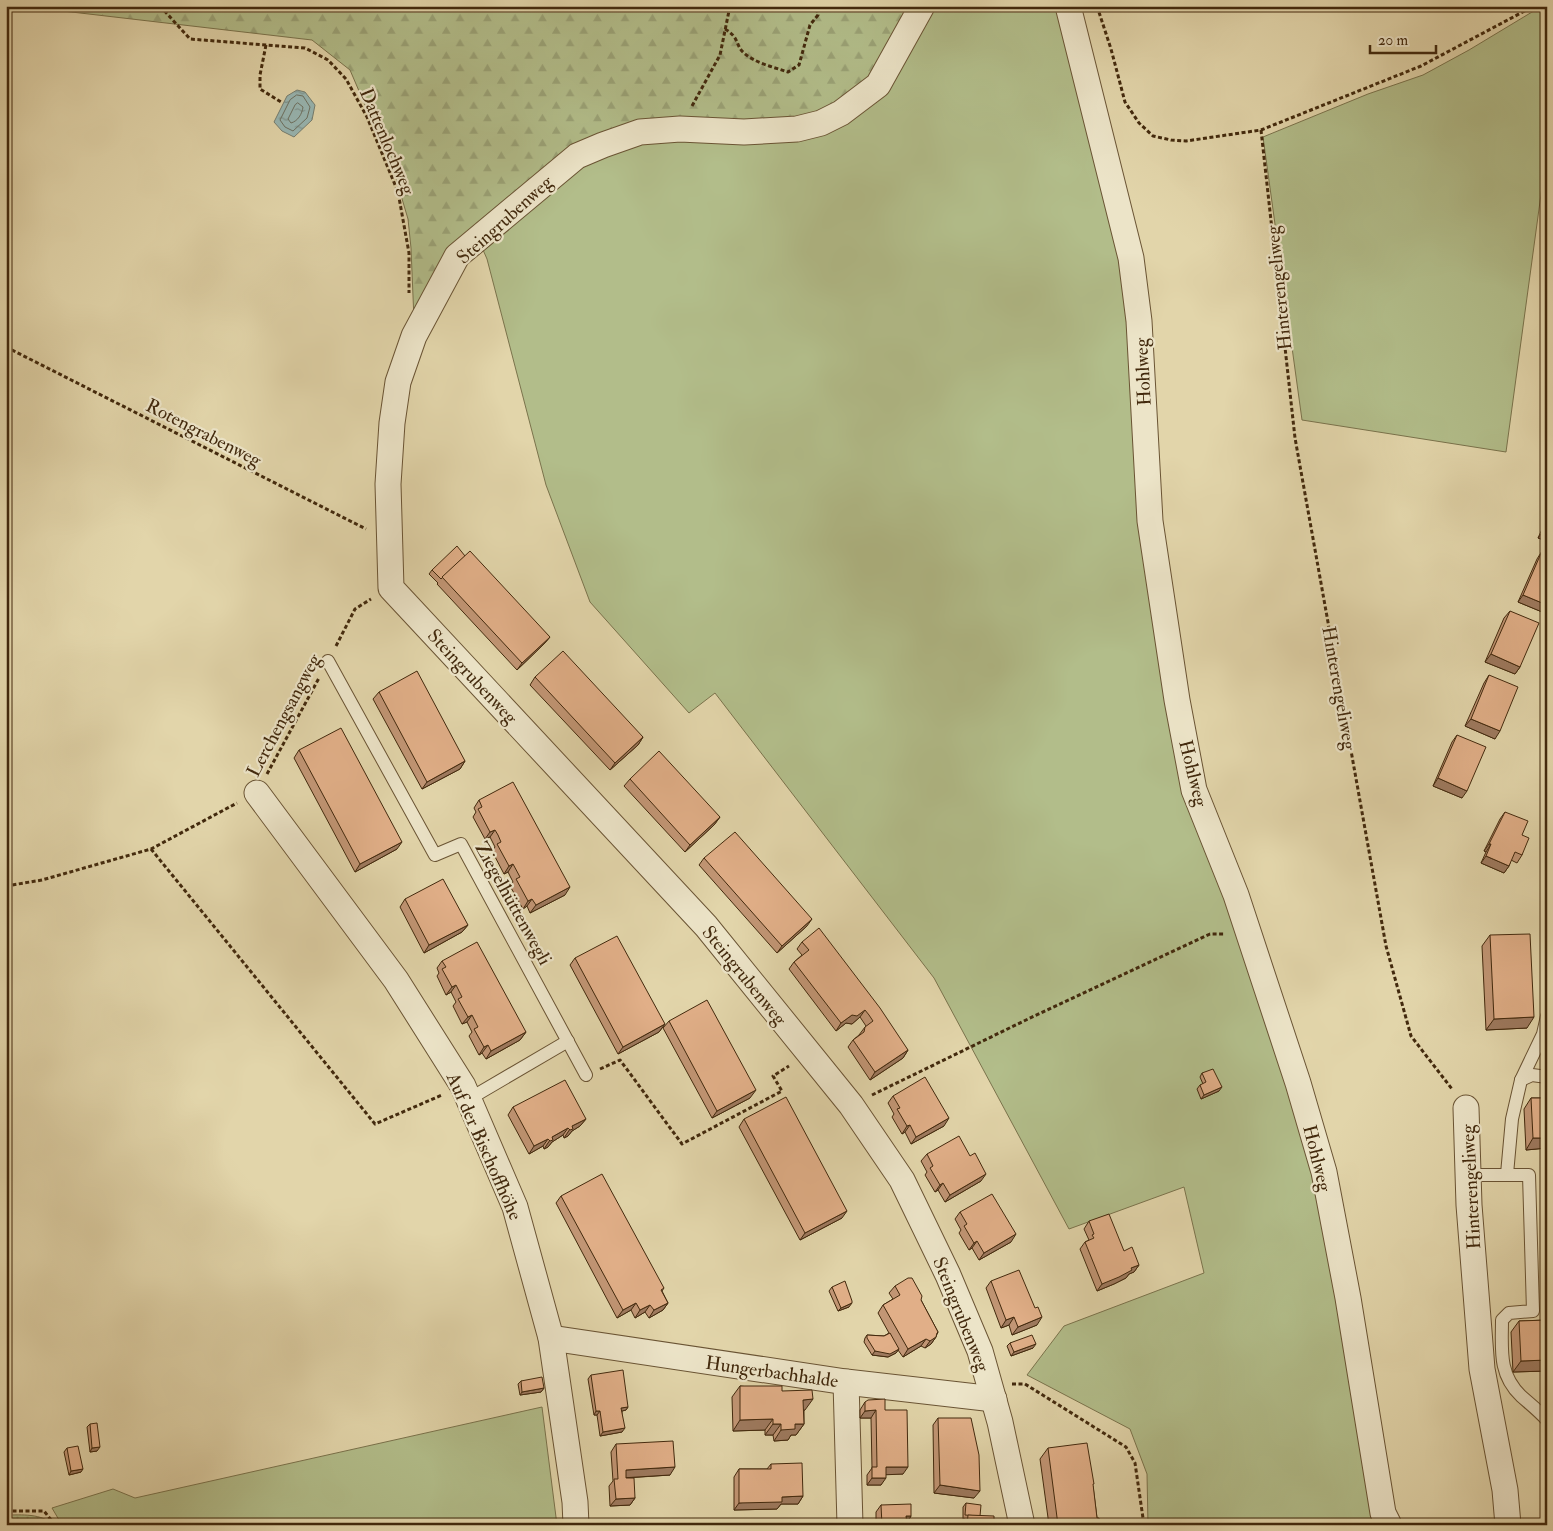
<svg xmlns="http://www.w3.org/2000/svg" width="1553" height="1531" viewBox="0 0 1553 1531" font-family="'IM FELL Double Pica',serif">
  <style>
    .grass { fill: #b2bd8a; stroke: #7a734c }
    .forest { fill: url(#forest-firs); stroke: #7a734c }
    .garden { fill: url(#garden-dots); stroke: #7a734c }
    .water { fill: url(#water-ripples); stroke: #767e70 }
    .lines { fill: none; stroke-linecap: round; stroke-linejoin: round }
    .shore { stroke: #6d7060; stroke-width: 1 }
    .service-casing { stroke: #6a5434; stroke-width: 14 }
    .minor-casing { stroke: #6a5434; stroke-width: 27 }
    .path { stroke: #42290d; stroke-width: 3; stroke-dasharray: 4 2.5; stroke-linecap: butt }
    .service { stroke: #ece4c8; stroke-width: 12 }
    .minor { stroke: #ece4c8; stroke-width: 25 }
    .wall { fill: #c29675; stroke: #42290d }
    .shaded-wall { fill: #9e7a5f; stroke: #42290d }
    .building { fill: #e1af88; stroke: #42290d }
    .labels { text-anchor: middle; stroke-width: 4.5; stroke-linejoin: round; paint-order: stroke }
    .street-label { font-size: 19px; fill: #42290d; stroke: #ece4c8 }
  </style>
  <defs>
    <pattern id="forest-firs" width="22" height="20" patternUnits="userSpaceOnUse" patternTransform="scale(1.25)"><rect width="22" height="20" fill="#b2bd8a"/><path d="M5 1l3.5 6h-7zM16 11l3.5 6h-7z" fill="#9aa276"/></pattern>
    <pattern id="garden-dots" width="8" height="8" patternUnits="userSpaceOnUse" patternTransform="scale(1.25)"><rect width="8" height="8" fill="#b2bd8a"/><path d="M2 2h.1M6 6h.1" fill="none" stroke="#9aa276" stroke-width="1.8" stroke-linecap="round"/></pattern>
    <pattern id="water-ripples" width="26" height="14" patternUnits="userSpaceOnUse" patternTransform="scale(1.25)"><rect width="26" height="14" fill="#98b6b2"/><path d="M2 4q2-2 4 0t4 0M15 11q2-2 4 0t4 0" fill="none" stroke="#7e948f"/></pattern>
  </defs>
  <rect width="100%" height="100%" fill="#e2d5aa"/>
  <filter id="stains"><feTurbulence type="fractalNoise" baseFrequency=".004" numOctaves="4"/><feColorMatrix values="0 0 0 0 .2 0 0 0 0 .09 0 0 0 0 .02 0 0 0 .5 -.17"/></filter>
  <radialGradient id="worn" r=".72"><stop offset=".6" stop-color="#630" stop-opacity="0"/><stop offset="1" stop-color="#630" stop-opacity=".3"/></radialGradient>
  <!-- grass -->
  <g class="grass">
    <path d="M932,6H1064L1124,258L1182,759L1306,1117L1385,1525H1148L1147,1474L1130,1429L1027,1375L1064,1326L1204,1273L1184,1187L1069,1229L934,978L715,693L689,713L590,602L546,485L487,259L480,243L576,168Z"/>
    <path d="M1542,6H1547V150L1506,452L1302,420L1263,137L1368,94L1423,75L1469,50Z"/>
    <path d="M542,1407L557,1525H62L52,1508L113,1489L135,1498Z"/>
  </g>
  <!-- forest -->
  <path class="forest" d="M20,6H916L867,83L811,120L651,127L568,156L414,320L411,248L408,219L395,175L350,70L312,40Z"/>
  <!-- garden -->
  <path class="garden" d="M6,1515C21,1515 42,1513 53,1525H6Z"/>
  <!-- water -->
  <path class="water" d="M297,90L305,92L315,105L312,120L294,137L282,131L274,122L287,96Z"/>
  <g class="lines">
    <!-- shore -->
    <g class="shore">
      <path d="M297,95L303,96L310,107L307,118L293,131L285,127L280,120L290,100Z"/>
      <path d="M298,103L303,107C302,114 298,121 291,123L288,119L295,105Z"/>
    </g>
    <!-- service casing -->
    <g class="service-casing">
      <g id="service">
        <path d="M328,661L435,855L461,844L586,1075"/>
        <path d="M1521,1080L1532,1075L1547,1077"/>
        <path d="M469,1099L568,1041"/>
        <path d="M1507,1174L1512,1119L1521,1080L1543,1034L1547,1016"/>
        <path d="M1470,1175H1529L1533,1311L1509,1313L1502,1320C1502,1349 1498,1374 1521,1396C1530,1404 1539,1411 1547,1420"/>
      </g>
    </g>
    <!-- minor casing -->
    <g class="minor-casing">
      <g id="minor">
        <path d="M922,6L878,85L841,113L821,123L797,129L744,132L680,129L640,132L603,145L577,156L457,256L414,336L398,382L392,423L388,484L391,588L706,926L851,1105L902,1180L948,1275L980,1351L1000,1422L1022,1525"/>
        <path d="M1068,6L1131,258L1139,321L1150,521L1177,700L1194,790L1236,895L1298,1083L1324,1172L1348,1298L1383,1513L1389,1525"/>
        <path d="M257,793L396,980L463,1086L515,1207L551,1338L575,1502L576,1525"/>
        <path d="M1466,1108L1469,1205L1482,1369L1505,1490L1508,1525"/>
        <path d="M551,1338L846,1382L994,1399"/>
        <path d="M846,1382L850,1525"/>
      </g>
    </g>
    <!-- path -->
    <g class="path">
      <path d="M160,6L190,39L305,48L328,60L346,79L367,117L398,192L409,253V293"/>
      <path d="M1097,6L1111,49L1125,102L1139,123L1153,136L1171,140L1186,141L1261,130L1421,66L1534,6"/>
      <path d="M725,29C740,38 735,45 744,53C755,63 773,67 788,72L799,65L810,25L818,15L816,6"/>
      <path d="M266,45L260,75V89L281,102"/>
      <path d="M692,106L720,55L730,6"/>
      <path d="M1261,130L1295,438L1386,946L1411,1036L1452,1089"/>
      <path d="M6,347L366,529"/>
      <path d="M336,646L355,609L371,599"/>
      <path d="M267,774L319,678"/>
      <path d="M151,849L375,1124L442,1095"/>
      <path d="M6,886L42,880L151,849L237,803"/>
      <path d="M600,1069L620,1060L682,1144L782,1091L773,1076L789,1066"/>
      <path d="M872,1095L1028,1019L1210,934H1224"/>
      <path d="M1012,1384H1025L1126,1447L1135,1463L1144,1525"/>
      <path d="M6,1511H44L55,1525"/>
    </g>
    <!-- service -->
    <use href="#service" class="service"/>
    <!-- minor -->
    <use href="#minor" class="minor"/>
  </g>
  <!-- wall -->
  <g class="wall">
    <path d="M1547,518V541L1538,538Z"/>
    <path d="M1542,551L1547,614L1518,602L1537,559Z"/>
    <path d="M465,556L550,637L544,644L517,670L437,584L438,583L429,574L432,570Z"/>
    <path d="M1510,611L1520,667L1515,674L1485,662L1504,618Z"/>
    <path d="M1489,675L1495,739L1465,726L1484,683Z"/>
    <path d="M535,677L643,737L638,745L610,770L530,685Z"/>
    <path d="M379,692L465,761L460,769L422,789L373,699Z"/>
    <path d="M1457,735L1462,798L1433,786L1452,742Z"/>
    <path d="M299,750L397,849L355,872L294,758Z"/>
    <path d="M630,779L720,817L714,825L685,852L624,786Z"/>
    <path d="M479,800L565,895L530,913L527,906L523,909L510,886L513,882L508,872L504,874L492,851L495,847L490,837L485,839L473,817L476,812L474,808Z"/>
    <path d="M1505,812L1522,835V855L1517,863L1511,860L1509,866L1504,873L1481,863L1486,852L1484,851L1500,819Z"/>
    <path d="M704,858L807,926L777,953L699,865Z"/>
    <path d="M405,899L468,925L462,932L424,953L400,907Z"/>
    <path d="M1490,935L1527,1028L1486,1030L1482,946Z"/>
    <path d="M802,942L908,1050L903,1058L870,1080L848,1047L853,1040L859,1035L865,1027L866,1026L860,1017L852,1024L846,1023L836,1031L789,969L794,962L802,955L797,949Z"/>
    <path d="M575,958L665,1024L659,1032L618,1054L570,965Z"/>
    <path d="M442,961L526,1032L520,1040L486,1059L482,1053L479,1055L469,1036L472,1032L467,1022L462,1024L453,1006L456,1002L451,992L446,995L437,976L439,973L437,968Z"/>
    <path d="M669,1021L750,1098L712,1118L663,1028Z"/>
    <path d="M1202,1073L1219,1091L1201,1099L1197,1089L1200,1085L1203,1084L1200,1077Z"/>
    <path d="M893,1096L944,1126L911,1144L905,1132L902,1134L892,1117L894,1114L888,1103Z"/>
    <path d="M1531,1098H1547V1148L1526,1150L1524,1109Z"/>
    <path d="M513,1107L586,1119L580,1126L572,1131L568,1136L564,1138L563,1135L552,1142L548,1147L544,1149L543,1146L529,1154L508,1115Z"/>
    <path d="M744,1119L842,1218L800,1240L739,1127Z"/>
    <path d="M927,1154L981,1181L945,1202L938,1190L935,1192L925,1175L927,1172L921,1161Z"/>
    <path d="M561,1196L664,1288L662,1291L668,1303L663,1310L649,1318L645,1312L635,1318L631,1310L617,1318L556,1203Z"/>
    <path d="M960,1212L1011,1242L979,1260L972,1248L969,1250L959,1233L961,1230L955,1219Z"/>
    <path d="M1089,1221L1139,1265L1134,1272L1129,1274L1126,1278L1114,1284L1097,1291L1080,1249L1085,1242L1089,1240L1084,1229Z"/>
    <path d="M991,1281L1037,1325L1012,1335L1009,1325L1001,1328L986,1288Z"/>
    <path d="M895,1286L921,1300L938,1332L937,1334L936,1337L931,1344L925,1348L921,1346L903,1357L898,1350L896,1353L888,1357L872,1355L864,1342L865,1338L867,1335L884,1336L889,1333L878,1313L883,1305L893,1299L889,1293Z"/>
    <path d="M832,1287L849,1307L838,1311L829,1291Z"/>
    <path d="M1547,1320V1371L1513,1372L1511,1332L1519,1321Z"/>
    <path d="M1010,1343L1033,1348L1011,1356L1007,1346Z"/>
    <path d="M591,1375L628,1407L626,1410L622,1411V1432L600,1436L597,1415H594L588,1379Z"/>
    <path d="M521,1381L544,1388L541,1392L520,1395L518,1384Z"/>
    <path d="M740,1386L782,1391L805,1410H804V1424L796,1435H791L788,1440L774,1441L773,1435H765V1430L733,1431L732,1397Z"/>
    <path d="M865,1402L885,1410L903,1474H886L881,1485H867V1475L872,1468L871,1418H860V1410Z"/>
    <path d="M938,1418L974,1498L934,1493L933,1425Z"/>
    <path d="M90,1424L97,1451L90,1452L87,1427Z"/>
    <path d="M616,1444L670,1475L626,1478L635,1498L630,1505L610,1506L609,1486L613,1481L611,1452Z"/>
    <path d="M67,1448L81,1472L69,1475L64,1452Z"/>
    <path d="M1048,1448L1093,1486L1097,1518L1100,1525H1049L1040,1459Z"/>
    <path d="M771,1464L803,1496L798,1504H781L777,1509L734,1510V1477L739,1469H767Z"/>
    <path d="M966,1503L980,1516L994,1525H962V1522L965,1519H963V1507Z"/>
    <path d="M881,1505L911,1516L907,1523V1525H876V1512Z"/>
  </g>
  <!-- shaded-wall -->
  <g class="shaded-wall">
    <path d="M1544,530L1547,532V541L1538,538Z"/>
    <path d="M1523,595L1547,605V614L1518,602Z"/>
    <path d="M550,637L544,644L517,670L522,663Z"/>
    <path d="M1491,654L1520,667L1515,674L1485,662Z"/>
    <path d="M1471,719L1500,731L1495,739L1465,726Z"/>
    <path d="M643,737L638,745L610,770L615,763Z"/>
    <path d="M465,761L460,769L422,789L427,782Z"/>
    <path d="M1438,778L1467,791L1462,798L1433,786Z"/>
    <path d="M720,817L714,825L685,852L690,845Z"/>
    <path d="M495,830L490,837L485,839L490,832Z"/>
    <path d="M402,842L397,849L355,872L360,864Z"/>
    <path d="M1489,844H1491L1486,852L1484,851Z"/>
    <path d="M1486,856L1509,866L1504,873L1481,863Z"/>
    <path d="M513,864L508,872L504,874L509,866Z"/>
    <path d="M570,887L565,895L530,913L536,905Z"/>
    <path d="M532,899L527,906L523,909L528,901Z"/>
    <path d="M812,919L807,926L777,953L782,946Z"/>
    <path d="M468,925L462,932L424,953L429,945Z"/>
    <path d="M456,985L451,992L446,995L452,987Z"/>
    <path d="M865,1010L860,1017L852,1024L846,1023L836,1031L841,1023L852,1015Z"/>
    <path d="M472,1015L467,1022L462,1024L468,1017Z"/>
    <path d="M1534,1017L1527,1028L1486,1030L1494,1019Z"/>
    <path d="M665,1024L659,1032L618,1054L623,1047Z"/>
    <path d="M526,1032L520,1040L486,1059L491,1051Z"/>
    <path d="M488,1045L482,1053L479,1055L484,1047Z"/>
    <path d="M908,1050L903,1058L870,1080L875,1072Z"/>
    <path d="M1222,1087L1219,1091L1201,1099L1204,1095Z"/>
    <path d="M756,1090L750,1098L712,1118L717,1111Z"/>
    <path d="M949,1118L944,1126L911,1144L916,1137Z"/>
    <path d="M586,1119L580,1126L572,1131L568,1136L564,1138L572,1126Z"/>
    <path d="M910,1125L905,1132L902,1134L907,1126Z"/>
    <path d="M568,1128L563,1135L552,1142L548,1147L544,1149L552,1137Z"/>
    <path d="M1533,1138H1547V1148L1526,1150Z"/>
    <path d="M548,1139L543,1146L529,1154L534,1146Z"/>
    <path d="M986,1174L981,1181L945,1202L950,1195Z"/>
    <path d="M943,1183L938,1190L935,1192L940,1185Z"/>
    <path d="M847,1211L842,1218L800,1240L805,1233Z"/>
    <path d="M1016,1234L1011,1242L979,1260L984,1253Z"/>
    <path d="M977,1241L972,1248L969,1250L974,1243Z"/>
    <path d="M1139,1265L1134,1272L1129,1274L1126,1278L1114,1284L1097,1291L1102,1284L1131,1268Z"/>
    <path d="M636,1303L631,1310L617,1318L623,1310Z"/>
    <path d="M668,1303L663,1310L649,1318L654,1310Z"/>
    <path d="M852,1303L849,1307L838,1311L841,1308Z"/>
    <path d="M650,1305L645,1312L635,1318L640,1310Z"/>
    <path d="M1014,1317L1009,1325L1001,1328L1006,1320Z"/>
    <path d="M1042,1317L1037,1325L1012,1335L1018,1327Z"/>
    <path d="M938,1332L934,1338L936,1337L931,1344L925,1348L930,1341Z"/>
    <path d="M926,1339L921,1346L903,1357L908,1349Z"/>
    <path d="M1036,1344L1033,1348L1011,1356L1014,1352Z"/>
    <path d="M899,1349L896,1353L888,1357L872,1355L875,1351Z"/>
    <path d="M1547,1360V1371L1513,1372L1521,1361Z"/>
    <path d="M544,1388L541,1392L520,1395L522,1392Z"/>
    <path d="M813,1399L805,1410L796,1411L803,1400Z"/>
    <path d="M628,1407L626,1410L618,1412L621,1408Z"/>
    <path d="M876,1410L871,1418H860L865,1411Z"/>
    <path d="M596,1411H600L597,1415H594Z"/>
    <path d="M773,1419L765,1430L733,1431L740,1420Z"/>
    <path d="M773,1424H781L773,1435H765Z"/>
    <path d="M795,1424H804L796,1435H791L788,1440L774,1441L781,1430Z"/>
    <path d="M625,1428L622,1432L600,1436L603,1432Z"/>
    <path d="M100,1447L97,1451L90,1452L92,1448Z"/>
    <path d="M675,1467L670,1475L621,1478L626,1470Z"/>
    <path d="M886,1467H908L903,1474L881,1475Z"/>
    <path d="M83,1469L81,1472L69,1475L71,1471Z"/>
    <path d="M872,1478H886L881,1485H867Z"/>
    <path d="M940,1485L980,1491L974,1498L934,1493Z"/>
    <path d="M803,1496L798,1504H781L777,1509L734,1510L739,1503L782,1497Z"/>
    <path d="M635,1498L630,1505L610,1506L616,1499Z"/>
    <path d="M906,1516H911L906,1524Z"/>
  </g>
  <!-- building -->
  <g class="building">
    <path d="M1547,523V532L1544,530Z"/>
    <path d="M457,546L465,556L441,579L432,570Z"/>
    <path d="M470,551L550,637L522,663L442,577Z"/>
    <path d="M1542,551L1547,553V605L1523,595Z"/>
    <path d="M1510,611L1539,623L1520,667L1491,654Z"/>
    <path d="M563,651L643,737L615,763L535,677Z"/>
    <path d="M417,671L465,761L427,782L379,692Z"/>
    <path d="M1489,675L1518,687L1500,731L1471,719Z"/>
    <path d="M341,728L402,842L360,864L299,750Z"/>
    <path d="M1457,735L1486,747L1467,791L1438,778Z"/>
    <path d="M659,751L720,817L690,845L630,779Z"/>
    <path d="M513,782L570,887L536,905L532,899L528,901L516,879L520,877L513,864L509,866L497,844L501,842L498,835L495,830L490,832L478,809L482,807L479,800Z"/>
    <path d="M1505,812L1528,821L1522,835L1529,838L1522,855L1515,852L1509,866L1486,856L1491,844H1489Z"/>
    <path d="M735,832L812,919L782,946L704,858Z"/>
    <path d="M443,879L468,925L429,945L405,899Z"/>
    <path d="M819,928L880,1008L908,1050L875,1072L853,1040L864,1032L865,1027L873,1021L869,1015L865,1010L857,1016L852,1015L841,1023L794,962L809,950L802,942Z"/>
    <path d="M1530,934L1534,1017L1494,1019L1490,935Z"/>
    <path d="M617,936L665,1024L623,1047L575,958Z"/>
    <path d="M477,942L526,1032L491,1051L488,1045L484,1047L474,1029L478,1027L472,1015L468,1017L458,999L462,997L456,985L452,987L442,969L446,967L442,961Z"/>
    <path d="M707,1000L756,1090L717,1111L669,1021Z"/>
    <path d="M1213,1069L1222,1087L1204,1095L1200,1085L1206,1082L1202,1073Z"/>
    <path d="M925,1077L949,1118L916,1137L910,1125L907,1126L897,1109L900,1108L893,1096Z"/>
    <path d="M565,1080L586,1119L572,1126L573,1129L570,1130L568,1128L552,1137L553,1140L550,1141L548,1139L534,1146L513,1107Z"/>
    <path d="M786,1097L847,1211L805,1233L744,1119Z"/>
    <path d="M1531,1098H1547V1138H1533Z"/>
    <path d="M959,1136L970,1156L975,1153L986,1174L950,1195L943,1183L940,1185L930,1168L933,1166L927,1154Z"/>
    <path d="M602,1174L664,1288L661,1290L668,1303L654,1310L650,1305L640,1310L636,1303L623,1310L561,1196Z"/>
    <path d="M992,1194L1016,1234L984,1253L977,1241L974,1243L964,1226L967,1224L960,1212Z"/>
    <path d="M1109,1214L1124,1251L1132,1247L1139,1265L1131,1268L1132,1270L1119,1277L1102,1284L1085,1242L1094,1238L1092,1235L1094,1234L1089,1221Z"/>
    <path d="M1019,1270L1035,1308L1038,1307L1042,1317L1018,1327L1014,1317L1006,1320L991,1281Z"/>
    <path d="M908,1278H912L922,1296L921,1300L938,1332L937,1333L936,1337L930,1341L926,1339L908,1349L883,1305L900,1295L895,1286Z"/>
    <path d="M845,1281L852,1301V1303L841,1308L832,1287Z"/>
    <path d="M1547,1320V1360L1521,1361L1519,1321Z"/>
    <path d="M890,1333L899,1349L890,1354L875,1351L867,1338V1335L884,1336Z"/>
    <path d="M1032,1335L1036,1344L1014,1352L1010,1343Z"/>
    <path d="M623,1370L628,1407L621,1408L625,1428L603,1432L600,1411H596L591,1375Z"/>
    <path d="M542,1377L544,1388L522,1392L521,1381Z"/>
    <path d="M740,1386H782V1391L812,1390L813,1399L803,1400L804,1424H795V1429L781,1430V1424H773V1419L740,1420Z"/>
    <path d="M885,1399V1410H907L908,1467H886V1478H872V1467H877L876,1410L865,1411V1402L868,1400Z"/>
    <path d="M938,1418H971L979,1455L980,1491L940,1485Z"/>
    <path d="M97,1423L100,1447L92,1448L90,1424Z"/>
    <path d="M673,1441L675,1467L626,1470V1478H634L635,1498L616,1499L614,1479H618L616,1444Z"/>
    <path d="M1087,1443L1094,1484H1093L1097,1518H1099L1100,1525H1058L1048,1448Z"/>
    <path d="M78,1446L83,1469L71,1471L67,1448Z"/>
    <path d="M802,1463L803,1496L782,1497V1502L739,1503V1469H771V1464Z"/>
    <path d="M966,1503L981,1505L980,1516L965,1515Z"/>
    <path d="M911,1504V1516H906L907,1525H882L881,1505Z"/>
    <path d="M968,1515L994,1516V1525H967Z"/>
  </g>
  <g class="labels">
    <!-- street labels -->
    <g class="street-label">
      <text transform="translate(388 141) rotate(67)" y="7">Dattenlochweg</text>
      <text transform="translate(504 219) rotate(-42)" y="7">Steingrubenweg</text>
      <text transform="translate(1278 288) rotate(-96)" y="7">Hinterengeliweg</text>
      <text transform="translate(1142 372) rotate(-93)" y="7">Hohlweg</text>
      <text transform="translate(204 432) rotate(27)" y="7">Rotengrabenweg</text>
      <text transform="translate(473 676) rotate(47)" y="7">Steingrubenweg</text>
      <text transform="translate(1340 688) rotate(80)" y="7">Hinterengeliweg</text>
      <text transform="translate(283 715) rotate(-62)" y="7">Lerchengsangweg</text>
      <text transform="translate(1194 773) rotate(76)" y="7">Hohlweg</text>
      <text transform="translate(514 903) rotate(61)" y="7">Ziegelhüttenwegli</text>
      <text transform="translate(745 975) rotate(51)" y="7">Steingrubenweg</text>
      <text transform="translate(485 1146) rotate(66)" y="7">Auf der Bischoffhöhe</text>
      <text transform="translate(1318 1158) rotate(76)" y="7">Hohlweg</text>
      <text transform="translate(1470 1187) rotate(-93)" y="7">Hinterengeliweg</text>
      <text transform="translate(962 1314) rotate(68)" y="7">Steingrubenweg</text>
      <text transform="translate(772 1371) rotate(8)" y="7">Hungerbachhalde</text>
    </g>
  </g>
  <!-- margin -->
  <rect width="1553" height="1531" fill="none" stroke="#e2d5aa" stroke-width="25"/>
  <rect x="8" y="8" width="1538" height="1516" fill="none" stroke="#42290d" stroke-width="2.5"/>
  <rect x="12" y="12" width="1528" height="1506" fill="none" stroke="#42290d"/>
  <!-- scale -->
  <path d="M1370 45v8h66v-8" fill="none" stroke="#42290d" stroke-width="2.5"/>
  <text x="1378" y="45" font-size="15" fill="#42290d" stroke="#ece4c8" stroke-width="4" paint-order="stroke">20 m</text>
  <rect width="100%" height="100%" filter="url(#stains)"/>
  <rect width="100%" height="100%" fill="url(#worn)"/>
</svg>
